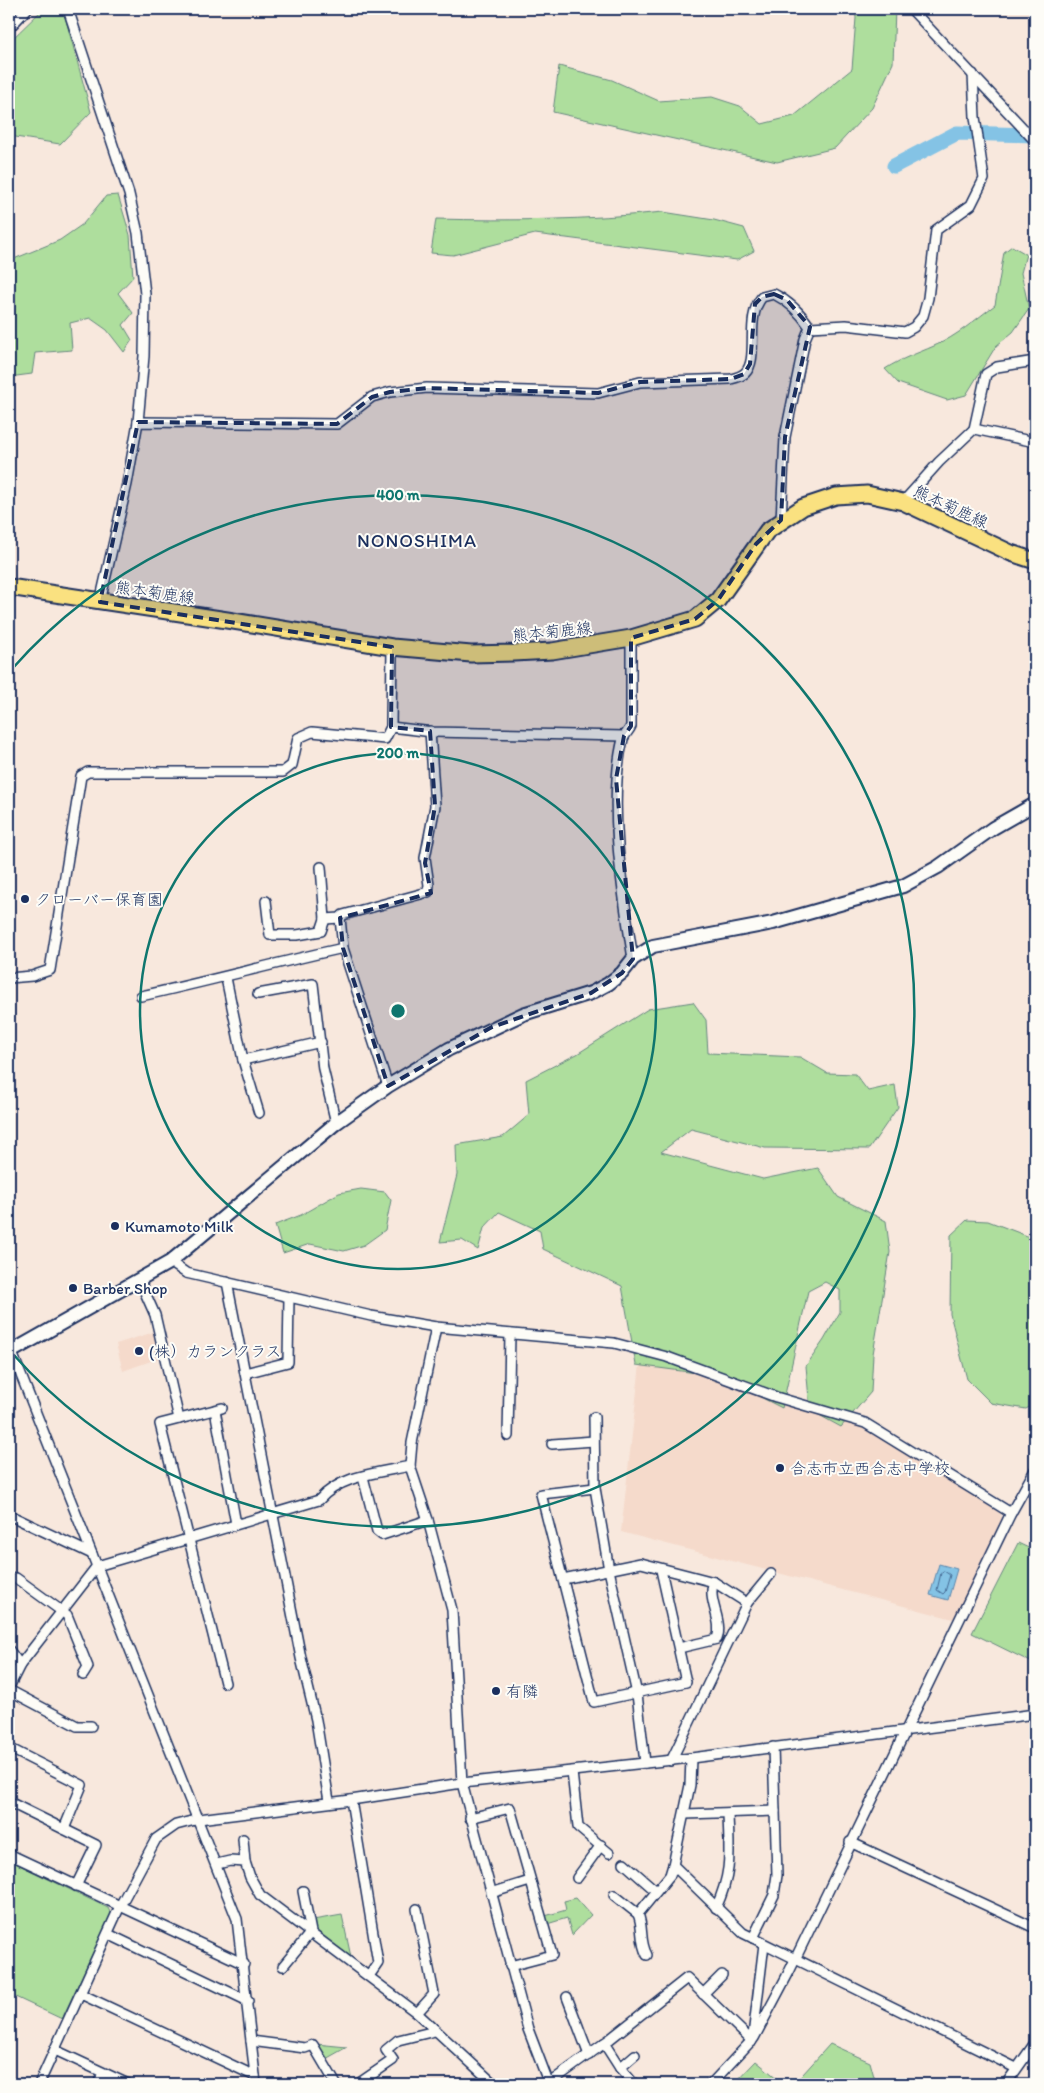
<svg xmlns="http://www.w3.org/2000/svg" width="1044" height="2093" viewBox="0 0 1044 2093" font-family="Itim,'Klee One',sans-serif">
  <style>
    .built { fill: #f5dacb }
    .green { fill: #aede9d; stroke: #64867e }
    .water { fill: #84c3e5; stroke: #5a88af }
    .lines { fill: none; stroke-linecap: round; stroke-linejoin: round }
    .shore { stroke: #456a94; stroke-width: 1 }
    .river { stroke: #84c3e5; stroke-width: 15 }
    .street-casing { stroke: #1b2f5e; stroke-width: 12 }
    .secondary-casing { stroke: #1b2f5e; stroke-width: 16 }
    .primary-casing { stroke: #1b2f5e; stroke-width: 19 }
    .street { stroke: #fdfcf7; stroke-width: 9 }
    .secondary { stroke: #fdfcf7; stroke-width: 12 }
    .primary { stroke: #fae180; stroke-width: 15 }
    .marked { fill: #1b2f5e; fill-opacity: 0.2; stroke: #1b2f5e; stroke-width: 4; stroke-dasharray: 10 6; stroke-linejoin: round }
    .ring { fill: none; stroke: #0f766e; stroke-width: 2.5 }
    .poi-dot { fill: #1b2f5e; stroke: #fdfcf7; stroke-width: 2 }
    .labels { text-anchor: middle; stroke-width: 4; stroke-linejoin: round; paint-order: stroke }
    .street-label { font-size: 16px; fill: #1b2f5e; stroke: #fdfcf7 }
    .poi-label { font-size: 16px; fill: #1b2f5e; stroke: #fdfcf7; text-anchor: start }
    .quarter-label { font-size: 19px; letter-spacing: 1px; fill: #1b2f5e; stroke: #fdfcf7 }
    .centre { fill: #0f766e; stroke: #fdfcf7; stroke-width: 2.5 }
    .ring-label { font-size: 15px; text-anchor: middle; font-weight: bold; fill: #0f766e; stroke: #fdfcf7; stroke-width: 4; stroke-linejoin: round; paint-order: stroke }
  </style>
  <rect width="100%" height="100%" fill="#f8e8dd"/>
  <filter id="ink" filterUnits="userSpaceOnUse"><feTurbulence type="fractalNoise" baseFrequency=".02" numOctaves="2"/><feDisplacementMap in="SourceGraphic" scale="10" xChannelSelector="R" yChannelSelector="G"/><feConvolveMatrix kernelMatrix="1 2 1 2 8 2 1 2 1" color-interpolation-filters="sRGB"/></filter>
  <g filter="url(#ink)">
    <!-- built -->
    <g class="built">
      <path d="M154,1332L162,1357L123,1371L116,1344Z"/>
      <path d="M641,1355L781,1403L861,1426L999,1511L1004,1522L957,1620L621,1532Z"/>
    </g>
    <!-- green -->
    <g class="green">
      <path d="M43,9H63L91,112L60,144L9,136V42Z"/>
      <path d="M855,9H895L893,63L872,108L835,148L777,162L553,112L559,66L612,80L659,101L712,97L740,106L762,124L794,116L852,69L856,18Z"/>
      <path d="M118,195L130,235L133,277L118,293L133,313L123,325L132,340L124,352L107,330L90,318L70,323L72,350L35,353L32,374L9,377V261L60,240L83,224L106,196Z"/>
      <path d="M663,212L714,220L744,228L754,251L737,260L535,234L453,255L431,253L436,219C512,221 587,220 663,212Z"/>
      <path d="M1012,246L1026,254L1021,273L1029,309L1013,332L996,346L966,395L947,400L898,383L885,369C902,358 916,354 934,346C956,337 976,319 995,305L1004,252Z"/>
      <path d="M693,1002L706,1020L708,1053L800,1057L827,1073L855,1074L868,1091L895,1085L898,1107L869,1149L765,1148L691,1129L661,1152L763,1179L818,1168L838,1197L886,1221L890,1252L873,1354L871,1392L841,1427L810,1410L806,1366L824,1340L840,1312V1290L825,1282L808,1291L782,1408L719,1376L636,1365L622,1286L543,1249L540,1231L499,1212L484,1228L478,1250L462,1240L440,1242L457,1175L456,1145L503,1137L529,1115L526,1080L577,1054L648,1009Z"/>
      <path d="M361,1189L385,1192L391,1200L385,1230L364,1245L344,1251L310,1244L283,1253L275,1225L301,1215L339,1193Z"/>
      <path d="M967,1220L988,1221L1035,1239V1404L1026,1409L991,1403L967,1379L950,1314L951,1235Z"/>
      <path d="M1018,1543L1035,1551V1664L972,1633Z"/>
      <path d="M9,1860L108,1908L111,1914L62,2019L9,1994Z"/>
      <path d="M576,1898L591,1915L572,1935L567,1918L547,1924L545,1916L566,1910L564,1901Z"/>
      <path d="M342,1915L351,1957L316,1930L313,1920Z"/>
      <path d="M316,2044L347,2047L324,2060Z"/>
      <path d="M830,2044L870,2062L876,2084H794Z"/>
      <path d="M756,2061L783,2083L787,2084H734Z"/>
    </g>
    <!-- water -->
    <path class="water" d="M939,1564L957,1569L948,1600L930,1595Z"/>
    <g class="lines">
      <!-- shore -->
      <path class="shore" d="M944,1571L950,1575L945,1592L943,1594L937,1590L941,1573Z"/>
      <!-- river -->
      <path class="river" d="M894,166L957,133L1035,135"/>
      <!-- street casing -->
      <g class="street-casing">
        <g id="street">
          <path d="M68,9L129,194L138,233L145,294L144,356L138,422"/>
          <path d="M911,9L1035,141"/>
          <path d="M9,28L27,9"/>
          <path d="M810,327L846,325L905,332L914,327L923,316L928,298L936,230L971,205L984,179L975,117L973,74"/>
          <path d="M974,429L986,374L997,367L1035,361"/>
          <path d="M903,502L939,462L974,429L1035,442"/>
          <path d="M781,520L785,437L805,339L810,327"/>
          <path d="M100,602L127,484L138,422L337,424L372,397L390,392L427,388L598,393L640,382L731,379C735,378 742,376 745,373C760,359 744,318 762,297L774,294C790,302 800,312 810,327"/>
          <path d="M631,638V726C629,731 625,734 623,739C607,803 623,894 633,959"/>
          <path d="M391,727L433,732L624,736"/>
          <path d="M321,867L325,919L340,918L343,915L428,892L429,885L425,858L435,806L430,731"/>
          <path d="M266,901L270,935H297L321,931L325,919"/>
          <path d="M340,918L343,948L388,1086"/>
          <path d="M9,978L32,976L50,970L81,776L88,772H283L292,765L298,738L312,732L385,739L391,727L392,647"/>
          <path d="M226,978L243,1060L259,1113"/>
          <path d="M258,994L313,984L323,1069L336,1123"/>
          <path d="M141,996C209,981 276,963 343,948"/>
          <path d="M243,1060L321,1042"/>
          <path d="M170,1262L186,1273L371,1316L436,1327L614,1343L667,1357L776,1397L865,1423L1011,1513"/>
          <path d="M139,1279L155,1315L179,1419"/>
          <path d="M227,1282L301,1658L316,1720L329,1801"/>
          <path d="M436,1327L412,1443L410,1466L428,1520L452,1610L462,1783L528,2029L549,2084"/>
          <path d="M9,1345L237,1919L256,2084"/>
          <path d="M245,1373L288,1362L289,1297"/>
          <path d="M222,1408L160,1424L225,1683"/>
          <path d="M215,1410L236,1524"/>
          <path d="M594,1417L595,1488L609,1570L637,1694L645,1763"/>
          <path d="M508,1436L510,1334"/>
          <path d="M552,1444L594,1441"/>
          <path d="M363,1477L377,1531L382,1535L428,1520"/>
          <path d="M595,1488L541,1494L594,1702L686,1682L661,1570"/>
          <path d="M9,1515L92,1554"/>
          <path d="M16,1578L67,1615L88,1667L83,1675"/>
          <path d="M563,1579L641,1563L714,1582L747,1603"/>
          <path d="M679,1648L717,1639C724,1620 706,1600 714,1582"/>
          <path d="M9,1650L20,1665"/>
          <path d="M9,1687L20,1665L97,1566L319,1500C341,1475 378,1473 410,1466"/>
          <path d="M9,1690L77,1726H91"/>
          <path d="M9,1748L82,1785L64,1829"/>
          <path d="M691,1758L690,1785L673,1865L743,1933L1016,2068"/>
          <path d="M671,1761L747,1603L771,1574"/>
          <path d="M572,1772L578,1827L609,1853"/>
          <path d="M351,1800L378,1963L369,1976"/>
          <path d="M9,1802L96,1845L76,1886"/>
          <path d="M685,1814L775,1811"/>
          <path d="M470,1818L510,1808L552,1955L510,1966"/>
          <path d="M243,1839L245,1862"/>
          <path d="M850,1842L1035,1928"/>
          <path d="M9,1854L244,1964"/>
          <path d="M624,1863L656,1891"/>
          <path d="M217,1864L230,1861L245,1862L250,1877L260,1895L417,2013L494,2084"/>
          <path d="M577,1878L601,1845"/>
          <path d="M491,1893L530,1881"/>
          <path d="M614,1895L638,1914"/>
          <path d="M716,1908C733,1870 729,1853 728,1813"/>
          <path d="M108,1934L248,2001"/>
          <path d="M753,1938L774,1895L777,1875L773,1747"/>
          <path d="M647,1955C639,1941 644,1928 638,1914L670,1875L673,1865"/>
          <path d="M283,1966L311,1932L303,1891"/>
          <path d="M81,1994L255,2076"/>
          <path d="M703,1994L722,1975"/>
          <path d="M567,1997L589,2055"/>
          <path d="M417,2013L434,1994L417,1909"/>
          <path d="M753,2036L764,1944"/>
          <path d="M251,2041L305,2048L313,2045L336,2084"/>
          <path d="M604,2043L620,2068L634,2084"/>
          <path d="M55,2050L128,2084"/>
          <path d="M620,2068L635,2055"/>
          <path d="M39,2084L120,1906L156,1839L176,1825L199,1819L351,1800L462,1783L691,1758L1035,1714"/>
          <path d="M98,2084L103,2073"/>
          <path d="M358,2084L393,2060L386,2050L398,2040L435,2031"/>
          <path d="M552,2084L555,2079L610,2039L687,1978L752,2041"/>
          <path d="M711,2084L754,2038L789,1972L1011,1513L1035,1470"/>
          <path d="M1006,2084L1035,2043"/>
        </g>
      </g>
      <!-- secondary casing -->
      <g class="secondary-casing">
        <path id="secondary" d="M9,1353L170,1262L336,1123L388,1086L449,1049L523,1014L591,993L608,984L622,973L633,959L653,946L773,923L903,886L938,867L993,828L1035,804"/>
      </g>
      <!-- primary casing -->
      <g class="primary-casing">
        <path id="primary" d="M9,587L227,620L392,647L471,654L514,653L552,651L631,638L695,619L718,600L767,531L803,507L836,496L867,494L903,502L1011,553L1035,561"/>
      </g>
      <!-- street -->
      <use href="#street" class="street"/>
      <!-- secondary -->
      <use href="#secondary" class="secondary"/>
      <!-- primary -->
      <use href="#primary" class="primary"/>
    </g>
  </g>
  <!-- marked area -->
  <path class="marked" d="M774,294L787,300L810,327L785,437L781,520L756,544L718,600L695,619L631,638V726L624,736L616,779L633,959L622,973L591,993L492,1027L388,1086L343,948L340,918L431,893L425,863L435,806L430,731L391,727L392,647L100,602L138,422L337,424L372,397L390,392L427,388L598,393L640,382L731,379L744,374L750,364L755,304L762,297Z"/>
  <!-- distance rings -->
  <g class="ring">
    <circle cx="398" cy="1011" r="258"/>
    <path d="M12 669A516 516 0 1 1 12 1353"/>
  </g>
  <!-- markers -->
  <g class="poi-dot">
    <circle cx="25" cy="899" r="5"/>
    <circle cx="115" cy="1226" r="5"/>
    <circle cx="73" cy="1288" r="5"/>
    <circle cx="139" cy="1351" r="5"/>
    <circle cx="780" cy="1468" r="5"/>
    <circle cx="496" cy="1691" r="5"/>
  </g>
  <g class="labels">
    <!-- street labels -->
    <g class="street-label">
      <text transform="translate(951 506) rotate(25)" y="6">熊本菊鹿線</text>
      <text transform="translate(155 592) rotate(8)" y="6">熊本菊鹿線</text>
      <text transform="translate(552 631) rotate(-6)" y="6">熊本菊鹿線</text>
    </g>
    <!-- poi labels -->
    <g class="poi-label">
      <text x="35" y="905">クローバー保育園</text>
      <text x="125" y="1232">Kumamoto Milk</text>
      <text x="83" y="1294">Barber Shop</text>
      <text x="149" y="1357">(株）カランクラス</text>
      <text x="790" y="1474">合志市立西合志中学校</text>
      <text x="506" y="1697">有隣</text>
    </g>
    <!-- quarter labels -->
    <g class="quarter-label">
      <text x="417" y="547">NONOSHIMA</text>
    </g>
  </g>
  <circle cx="398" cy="1011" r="8" class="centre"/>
  <g class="ring-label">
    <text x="398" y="500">400 m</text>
    <text x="398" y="758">200 m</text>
  </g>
  <!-- margin -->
  <rect width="1044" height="2093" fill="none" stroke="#fdfcf7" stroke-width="30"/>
  <rect x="15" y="15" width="1014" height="2063" fill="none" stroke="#1b2f5e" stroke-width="2" filter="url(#ink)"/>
</svg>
